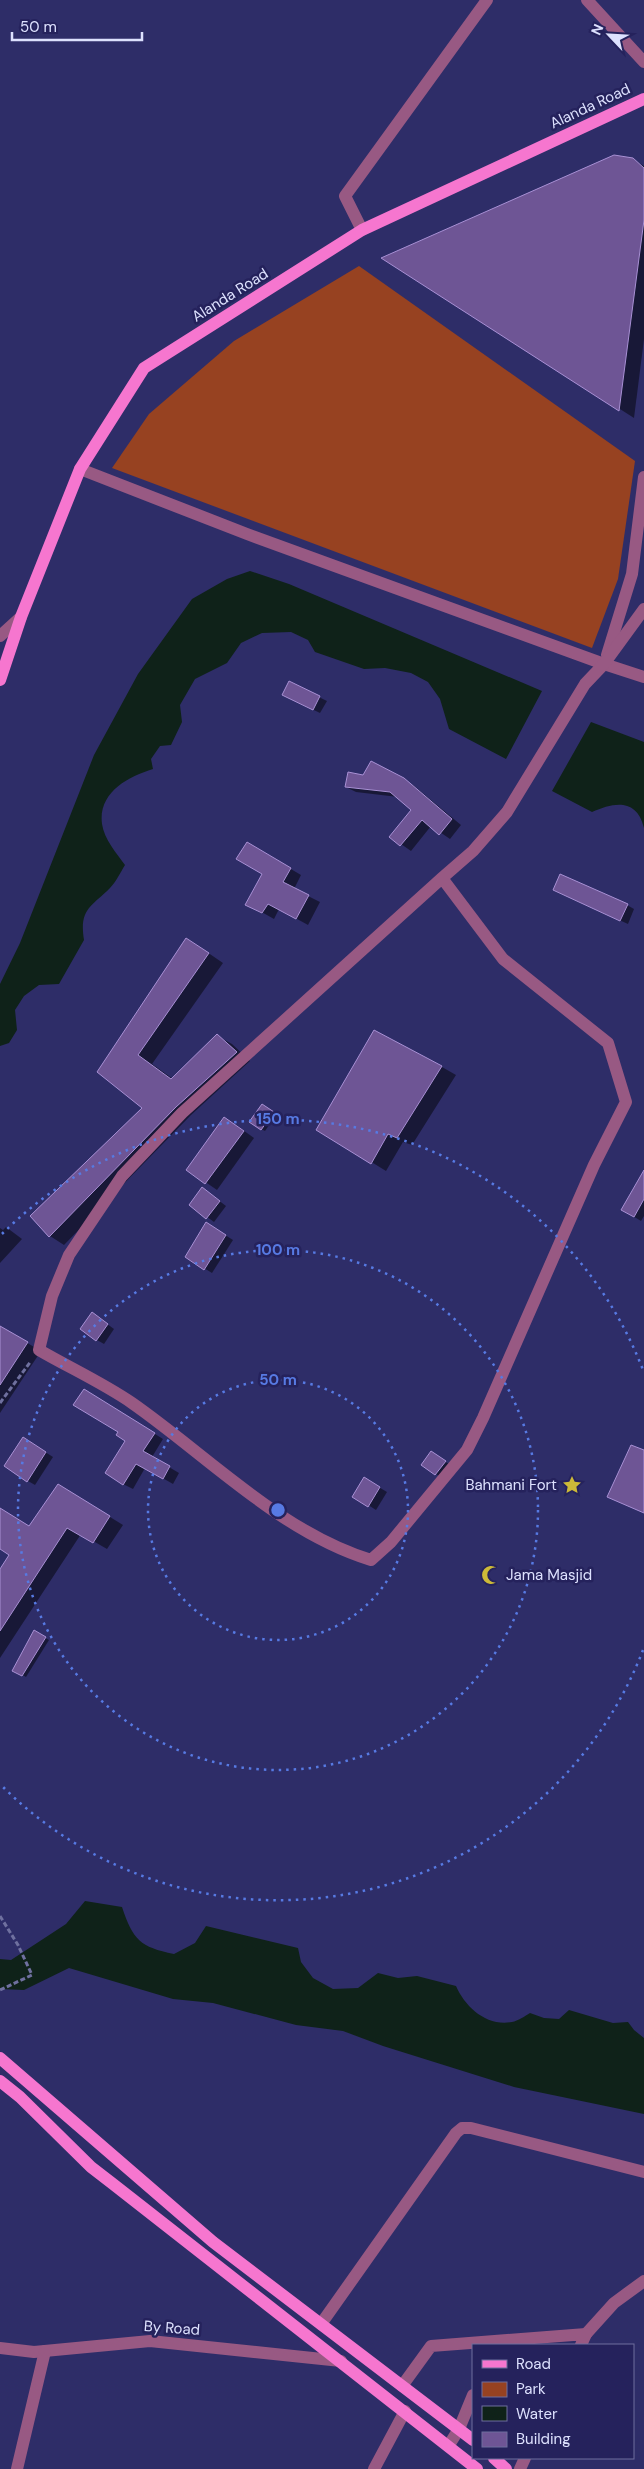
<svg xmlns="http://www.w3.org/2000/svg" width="644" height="2469" viewBox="0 0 644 2469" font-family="'DM Sans',sans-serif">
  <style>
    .green { fill: #974221 }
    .water { fill: #0f2219 }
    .shadow { fill: #0007 }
    .building { fill: #6e5595; stroke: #a890d4 }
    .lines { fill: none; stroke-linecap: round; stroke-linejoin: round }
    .path { stroke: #6f709f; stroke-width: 3; stroke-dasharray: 5 2.5; stroke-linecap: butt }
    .minor { stroke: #985983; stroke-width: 12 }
    .major { stroke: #f676cf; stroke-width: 12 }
    .ring { fill: none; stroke: #577ae3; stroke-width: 2.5; stroke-dasharray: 2.5 5 }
    .labels { text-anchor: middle; stroke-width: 5; stroke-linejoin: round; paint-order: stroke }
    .street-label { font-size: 15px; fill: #dde1fe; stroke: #25225c }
    .poi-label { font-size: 15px; fill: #dde1fe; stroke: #25225c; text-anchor: end }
    .centre { fill: #577ae3; stroke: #25225c; stroke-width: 2.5 }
    .ring-label { font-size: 15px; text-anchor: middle; font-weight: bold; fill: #577ae3; stroke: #25225c; stroke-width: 5; stroke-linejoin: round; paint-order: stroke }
  </style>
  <rect width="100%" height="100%" fill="#2e2d68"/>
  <!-- green -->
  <path class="green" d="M359,266L635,461L618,579L592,648L112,468L149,414L234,341Z"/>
  <!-- water -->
  <g class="water">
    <path d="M250,571L289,584L542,691L506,759L449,729L440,699L428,682L411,673L385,668L364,669L315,652L308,640L291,632L262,633L241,643L227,663L195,679L180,705L182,722L171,745L160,746L151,759L153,769C127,777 98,793 102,824C104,839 117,854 125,865C120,873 116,882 110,888C91,907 79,909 84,940L59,984L39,985L24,996L15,1010L17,1030L9,1043L0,1046V984L20,943L94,755L138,674L192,599L227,579Z"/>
    <path d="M591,722L644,742V828C637,798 614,802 592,812L552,791Z"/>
    <path d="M85,1901L122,1907C133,1940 140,1947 174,1954L195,1943L206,1926L298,1948L301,1962L313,1978L333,1989L358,1988L378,1973L398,1978L417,1976L456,1986C465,2007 487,2027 512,2022C518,2021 525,2016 530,2013L544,2018L559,2019L569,2010L613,2023L628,2022L634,2030L644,2038V2114L514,2087L383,2046L343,2031L296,2025L213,2003L173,1999L69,1968L24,1990L0,1989V1959L11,1960L66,1924Z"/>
  </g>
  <!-- shadow -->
  <g class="shadow">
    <path d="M632,159L644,166V339L634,418L384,258Z"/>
    <path d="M290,683L327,701L320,713L291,699Z"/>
    <path d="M364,777L403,779L414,786L461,825L450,839L431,826L411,851L391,837L413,810L398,797L356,792L346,787Z"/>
    <path d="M247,843L301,875L294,889L320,902L308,925L279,909L274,919L258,910L264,874Z"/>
    <path d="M562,894L627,905L634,909L628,924Z"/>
    <path d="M201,948L223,963L152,1064L173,1079L217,1036L232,1044L250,1061L191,1115L64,1245L50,1236L32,1216L144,1108L99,1072Z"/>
    <path d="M442,1067L456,1075L412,1145L403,1142L386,1171L318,1129Z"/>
    <path d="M266,1107L276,1115L265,1131L261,1129Z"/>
    <path d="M236,1125L254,1138L217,1190L188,1170Z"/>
    <path d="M644,1190V1216L641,1221L623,1210Z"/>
    <path d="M209,1193L226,1206L214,1222L191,1205Z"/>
    <path d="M6,1227L22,1239L0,1263V1228L3,1230Z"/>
    <path d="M214,1228L233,1240L212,1273L186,1257Z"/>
    <path d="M99,1318L114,1329L104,1344L97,1340Z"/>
    <path d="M0,1327L41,1351L0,1413Z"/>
    <path d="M94,1396L163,1439L152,1457L179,1473L173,1484L145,1468L133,1489L123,1484L126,1441Z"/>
    <path d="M31,1443L53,1457L35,1485L28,1481Z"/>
    <path d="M431,1453L449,1464L439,1476L423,1465Z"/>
    <path d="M365,1479L387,1492L376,1510L354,1496Z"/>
    <path d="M71,1493L123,1525L107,1549L81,1534L0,1658V1572L11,1555L0,1547V1509L30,1528Z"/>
    <path d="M35,1632L49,1640L26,1677L14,1670Z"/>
  </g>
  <!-- building -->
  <g class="building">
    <path d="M614,155L633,158L644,168V220L619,411L381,258Z"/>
    <path d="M289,681L320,696L313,710L282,695Z"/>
    <path d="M371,761L404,778L452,819L439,835L422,820L400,846L389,837L411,810L390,792L345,787L348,772L363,775Z"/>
    <path d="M247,842L291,868L283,882L309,895L296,919L268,904L262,913L245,905L262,874L236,859Z"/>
    <path d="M560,874L628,904L620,921L553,890Z"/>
    <path d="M186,938L209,953L138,1055L171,1079L217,1034L237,1052L176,1107L49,1237L30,1216L142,1108L97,1072Z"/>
    <path d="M374,1030L442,1066L397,1138L388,1134L371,1164L316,1130Z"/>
    <path d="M262,1104L274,1112L261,1130L249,1122Z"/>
    <path d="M224,1117L244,1131L205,1184L186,1170Z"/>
    <path d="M644,1170V1199L634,1217L621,1210Z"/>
    <path d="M202,1187L220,1201L206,1219L189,1205Z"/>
    <path d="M206,1222L226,1235L204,1270L185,1257Z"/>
    <path d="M92,1312L108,1324L96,1341L80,1329Z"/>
    <path d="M0,1326L28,1342L0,1385Z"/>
    <path d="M84,1389L155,1433L143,1451L170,1466L163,1479L136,1464L123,1485L105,1473L125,1441L116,1435L118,1432L73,1405Z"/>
    <path d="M23,1437L46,1452L27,1482L4,1466Z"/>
    <path d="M631,1445L644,1450V1513L607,1497Z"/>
    <path d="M431,1451L446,1461L435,1475L421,1465Z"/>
    <path d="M364,1477L380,1487L368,1507L352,1497Z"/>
    <path d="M58,1484L110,1516L93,1543L67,1528L0,1631V1569L9,1555L0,1549V1508L29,1526Z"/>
    <path d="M34,1630L46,1637L22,1676L12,1671Z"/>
  </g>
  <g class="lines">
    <!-- path -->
    <g class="path">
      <path d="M0,1403L31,1361"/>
      <path d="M0,1916L18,1945L32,1975L0,1990"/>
    </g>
    <!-- minor -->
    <g class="minor">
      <path d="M587,0L644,62"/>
      <path d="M362,230L345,196L487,0"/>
      <path d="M80,469L247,534L604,664L644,677"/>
      <path d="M0,636L21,617"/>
      <path d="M607,655L632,574L644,477"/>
      <path d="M442,878L503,959L608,1043L626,1102L594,1165L483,1418L467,1450L391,1542L371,1560C280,1532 208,1456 132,1403C103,1383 70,1368 39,1350L52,1296L69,1255L122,1176L182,1113L442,878L473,851L507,812L585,684L604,664L644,609"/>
      <path d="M321,2324L456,2133L462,2128H471L644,2172"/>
      <path d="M586,2334L614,2303L644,2281"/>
      <path d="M0,2348L34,2352L150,2341L341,2361"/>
      <path d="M402,2386L431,2346L586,2334L581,2345"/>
      <path d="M449,2445L459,2429L473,2395"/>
      <path d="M17,2469L45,2351"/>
      <path d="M374,2469L405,2411"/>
      <path d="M520,2469L525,2458"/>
    </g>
    <!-- major -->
    <g class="major">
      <path d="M0,680L21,617L80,469L144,368L362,230L644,99"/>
      <path d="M0,2058L213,2242L473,2440"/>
      <path d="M0,2081L20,2097L91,2167L113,2184L477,2469"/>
      <path d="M494,2458L506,2469"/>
    </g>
  </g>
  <!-- distance rings -->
  <g class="ring">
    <circle cx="278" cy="1510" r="130"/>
    <circle cx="278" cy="1510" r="260"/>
    <path d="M643 1650A391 391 0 0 1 2 1786M2 1234A391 391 0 0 1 643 1370"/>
  </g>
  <!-- icons -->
  <defs>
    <g id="sight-bare" transform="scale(1.5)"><path d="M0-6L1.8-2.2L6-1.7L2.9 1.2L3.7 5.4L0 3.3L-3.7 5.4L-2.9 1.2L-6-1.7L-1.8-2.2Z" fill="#ccb938" stroke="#25225c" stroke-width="2.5" paint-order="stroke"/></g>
    <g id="mosque-bare" transform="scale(1.5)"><path d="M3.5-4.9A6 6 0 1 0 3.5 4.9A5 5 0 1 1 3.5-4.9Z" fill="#ccb938" stroke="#25225c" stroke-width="2.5" paint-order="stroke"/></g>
  </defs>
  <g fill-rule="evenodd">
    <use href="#sight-bare" x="572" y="1485"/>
    <use href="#mosque-bare" x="491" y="1575"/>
  </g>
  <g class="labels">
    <!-- street labels -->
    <g class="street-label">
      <text transform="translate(590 106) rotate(-25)" y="5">Alanda Road</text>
      <text transform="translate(230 295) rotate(-32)" y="5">Alanda Road</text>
      <text transform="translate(172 2328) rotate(4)" y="5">By Road</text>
    </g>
    <!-- poi labels -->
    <g class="poi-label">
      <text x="557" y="1490">Bahmani Fort</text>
      <text x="506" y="1580" text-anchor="start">Jama Masjid</text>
    </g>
  </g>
  <circle cx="278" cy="1510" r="8" class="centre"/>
  <g class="ring-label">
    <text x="278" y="1124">150 m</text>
    <text x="278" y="1255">100 m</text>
    <text x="278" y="1385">50 m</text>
  </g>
  <!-- legend -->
  <rect x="472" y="2344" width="162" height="115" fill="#25225c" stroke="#6f6e9d"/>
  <rect x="482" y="2360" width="25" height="8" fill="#f676cf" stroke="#6f6e9d"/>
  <text x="516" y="2369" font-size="15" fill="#dde1fe">Road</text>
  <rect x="482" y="2382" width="25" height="15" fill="#974221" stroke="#6f6e9d"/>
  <text x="516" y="2394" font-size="15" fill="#dde1fe">Park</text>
  <rect x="482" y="2406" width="25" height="15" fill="#0f2219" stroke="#6f6e9d"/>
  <text x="516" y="2419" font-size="15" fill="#dde1fe">Water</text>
  <rect x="482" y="2432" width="25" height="15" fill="#6e5595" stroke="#6f6e9d"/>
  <text x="516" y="2444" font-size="15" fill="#dde1fe">Building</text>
  <!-- north arrow -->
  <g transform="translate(609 35) rotate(295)" stroke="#25225c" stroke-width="4" paint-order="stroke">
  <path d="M0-4L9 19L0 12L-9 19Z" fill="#dde1fe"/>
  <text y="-8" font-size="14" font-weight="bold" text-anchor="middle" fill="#dde1fe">N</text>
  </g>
  <!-- scale -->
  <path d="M12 32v8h130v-8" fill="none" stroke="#dde1fe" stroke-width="2.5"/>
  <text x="20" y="32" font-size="15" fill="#dde1fe" stroke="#25225c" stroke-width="4" paint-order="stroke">50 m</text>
</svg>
